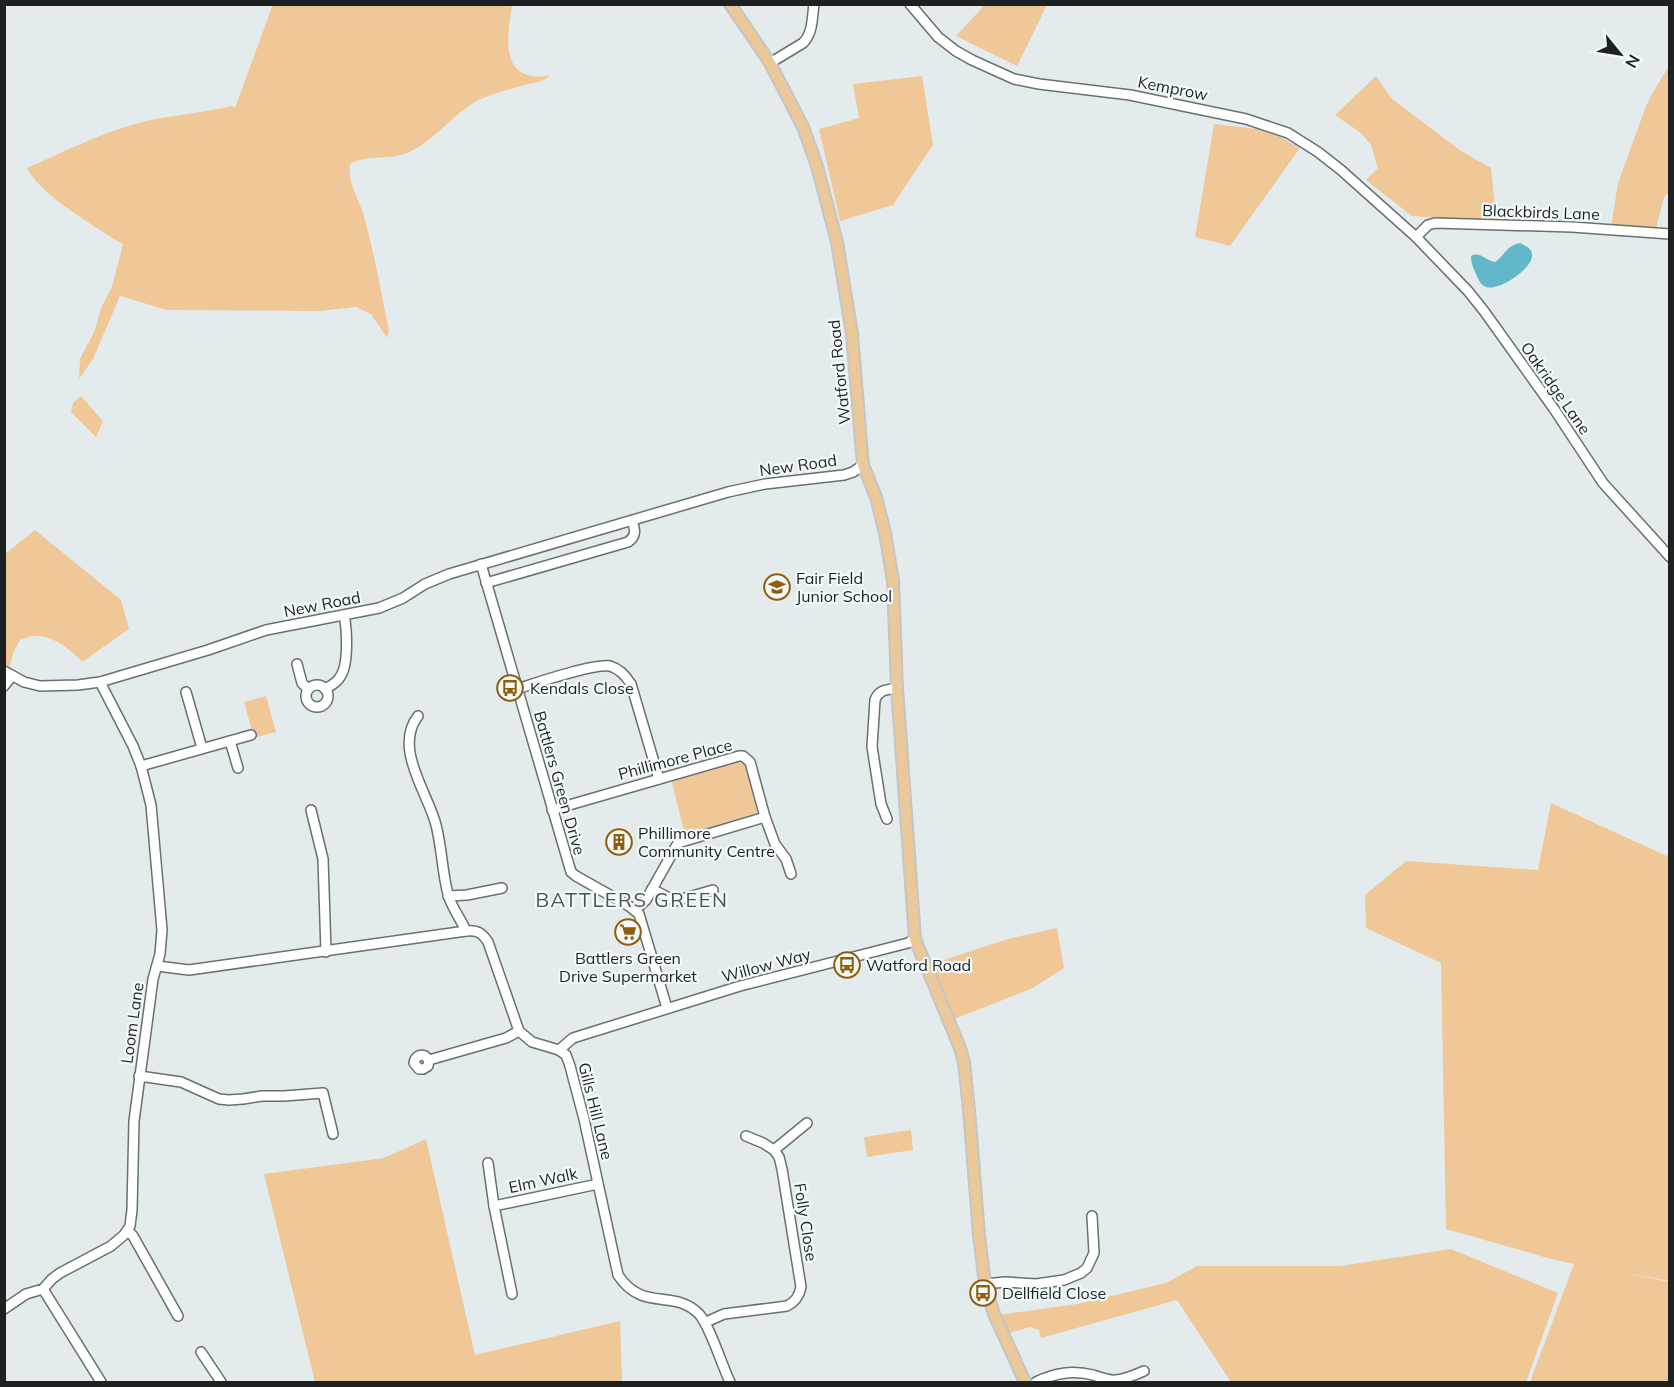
<svg xmlns="http://www.w3.org/2000/svg" width="1674" height="1387" viewBox="0 0 1674 1387" font-family="Mulish,sans-serif">
  <style>
    .green { fill: #f0c898 }
    .water { fill: #62b7c9 }
    .lines { fill: none; stroke-linecap: round; stroke-linejoin: round }
    .minor-casing { stroke: #697071; stroke-width: 12 }
    .major-casing { stroke: #c4c5c5; stroke-width: 14 }
    .minor { stroke: #fff; stroke-width: 9 }
    .major { stroke: #ebc89a; stroke-width: 10 }
    .labels { text-anchor: middle; stroke-width: 4.5; stroke-linejoin: round; paint-order: stroke }
    .street-label { font-size: 16px; fill: #1e2121; stroke: #f1f9fa }
    .poi-label { font-size: 16px; fill: #1e2121; stroke: #f1f9fa; text-anchor: start }
    .quarter-label { font-size: 20px; letter-spacing: 1.5px; fill: #4d5355; stroke: #f1f9fa }
  </style>
  <rect width="100%" height="100%" fill="#e4ebed"/>
  <!-- green -->
  <g class="green">
    <path d="M273,4L512,5C509,28 499,69 531,76C537,78 544,75 550,76C543,82 534,83 525,85C510,89 495,93 481,99C453,112 436,141 407,153C388,161 367,154 350,164C347,181 358,197 363,213C374,251 381,292 389,331L387,338L371,314L356,307L319,311L167,310L120,296L93,359L79,379L80,359L95,330L101,308L112,287L123,244C116,241 109,236 103,232C80,217 39,192 27,168C62,153 98,134 135,124C166,115 199,114 231,106L235,108Z"/>
    <path d="M984,4L1047,5L1017,66L956,36L981,9Z"/>
    <path d="M1669,66V192L1664,197L1656,229L1611,227L1618,183L1646,106L1653,92Z"/>
    <path d="M922,76L933,145L893,205L840,221L819,129L859,118L853,84Z"/>
    <path d="M1376,76L1392,99L1461,151L1491,168L1496,217L1500,221L1412,216L1366,180L1378,168L1371,145L1361,133L1335,115Z"/>
    <path d="M1214,124L1258,129L1278,136L1300,148L1230,246L1195,237Z"/>
    <path d="M81,396L103,421L96,437L71,412L73,403Z"/>
    <path d="M35,530L121,600L129,629L82,662C72,650 50,633 33,636C29,636 24,639 20,640L14,651L9,668L4,663L5,554Z"/>
    <path d="M266,696L276,732L254,738L244,702Z"/>
    <path d="M740,762L747,765L758,808L756,813L685,835L671,779Z"/>
    <path d="M1551,803L1669,857V1281L1621,1272L1669,1282V1382H1530L1574,1264L1551,1259L1446,1229L1441,963L1366,928L1365,895L1406,861L1538,870Z"/>
    <path d="M1057,928L1064,968L1031,989L954,1019L931,964L1011,938Z"/>
    <path d="M911,1130L913,1150L867,1157L864,1137Z"/>
    <path d="M426,1139L475,1355L620,1321L622,1382H315L264,1174L384,1158Z"/>
    <path d="M1451,1249L1558,1293L1526,1382H1231L1177,1300L1041,1338L1039,1330L1030,1327L1006,1334L999,1315L1077,1304L1166,1283L1197,1266H1340Z"/>
  </g>
  <!-- water -->
  <path class="water" d="M1520,243C1526,246 1533,249 1532,256C1532,269 1496,294 1484,286C1480,284 1478,278 1476,274C1473,267 1471,263 1471,256C1480,251 1486,261 1495,262C1506,254 1506,246 1520,243Z"/>
  <g class="lines">
    <!-- minor casing -->
    <g class="minor-casing">
      <g id="minor">
        <path d="M910,4L938,37L956,51L972,60L1014,79L1039,84L1130,95L1246,119L1288,133L1318,152L1341,170L1416,237L1468,291L1484,311L1554,409L1603,483L1670,557"/>
        <path d="M770,63L803,43C813,33 812,18 814,4"/>
        <path d="M1416,237L1428,225L1435,223L1572,227L1670,234"/>
        <path d="M481,564L571,872L576,876L629,906L639,914L667,1008"/>
        <path d="M486,583L628,542C637,536 635,529 632,521"/>
        <path d="M297,664L302,683L308,689"/>
        <path d="M4,671L24,682L40,686L78,685L100,682L208,650L266,630L379,608L403,598L425,584L449,574L728,492L765,484L844,475L853,472L863,465"/>
        <circle cx="317" cy="696" r="11"/>
        <path d="M4,686L12,676"/>
        <path d="M325,689C330,686 337,683 340,677C349,665 347,629 344,615"/>
        <path d="M517,689C536,683 594,663 610,666C620,669 626,676 631,684L659,779"/>
        <path d="M186,692L202,748"/>
        <path d="M418,716C393,748 428,793 436,825C442,848 442,872 448,894C451,907 461,919 466,931"/>
        <path d="M230,741L238,768"/>
        <path d="M141,766L251,735"/>
        <path d="M311,810L323,859L326,952"/>
        <path d="M552,810L739,756H743L750,762L765,817L678,843L646,900L635,910"/>
        <path d="M765,817L775,844L786,859L791,874"/>
        <path d="M887,819L881,804L872,747L875,700C879,689 887,690 897,688"/>
        <path d="M652,889L675,901L713,890"/>
        <path d="M448,896L467,895L502,888"/>
        <path d="M157,966L189,970L466,931C478,930 482,933 488,942L519,1031L532,1042L559,1050L566,1055L570,1066L584,1119L618,1275C643,1313 674,1288 699,1314C710,1326 722,1366 730,1382"/>
        <path d="M559,1050L573,1038L740,986L908,943L915,939"/>
        <path d="M429,1060L425,1056C419,1054 415,1057 414,1063L419,1069H423L428,1066L429,1060L506,1038L519,1031"/>
        <path d="M139,1076L181,1082L219,1099L229,1100L243,1099L262,1096H284L323,1093L333,1134"/>
        <path d="M774,1150L807,1123"/>
        <path d="M488,1163L494,1206L512,1294"/>
        <path d="M494,1206L598,1184"/>
        <path d="M128,1231L133,1236L178,1316"/>
        <path d="M985,1284L1005,1282L1036,1284L1064,1280L1081,1273L1087,1268L1094,1253L1092,1216"/>
        <path d="M43,1289L101,1382"/>
        <path d="M4,1309L26,1294L43,1289L52,1279L60,1273L111,1246L124,1235L130,1226L132,1210L134,1121L153,979L160,954L162,930L151,805L141,766L133,746L100,682"/>
        <path d="M706,1322L724,1314L787,1306C795,1302 799,1297 801,1287L782,1169L779,1157L774,1150L763,1143L746,1136"/>
        <path d="M201,1352L221,1382"/>
        <path d="M1036,1382C1055,1373 1072,1370 1093,1375C1100,1377 1108,1381 1116,1380C1126,1379 1135,1375 1144,1371"/>
      </g>
    </g>
    <!-- major casing -->
    <g class="major-casing">
      <path id="major" d="M730,4L770,63L803,127L817,166L837,242L852,334L863,465L876,497L885,533L893,581L897,688L915,939L960,1048L964,1062L969,1110L979,1235L985,1284L994,1314L1025,1382"/>
    </g>
    <!-- minor -->
    <use href="#minor" class="minor"/>
    <!-- major -->
    <use href="#major" class="major"/>
  </g>
  <!-- icons -->
  <defs>
    <g id="school-ring" transform="scale(1.35)"><circle r="9.5" fill="#f1f9fa" stroke="#8f5d0b" stroke-width="1.5"/><path d="M0-5L7-2L0 1L-7-2ZM-4 1L0 2.5L4 1V4Q0 6-4 4Z" fill="#8f5d0b"/></g>
    <g id="bus-ring" transform="scale(1.35)"><circle r="9.5" fill="#f1f9fa" stroke="#8f5d0b" stroke-width="1.5"/><path d="M-5-6H5V4H4V6H2V4H-2V6H-4V4H-5ZM-3.5-4V0h7V-4ZM-3.5 1.2v1.5H-2V1.2ZM2 1.2v1.5H3.5V1.2Z" fill="#8f5d0b"/></g>
    <g id="building-ring" transform="scale(1.35)"><circle r="9.5" fill="#f1f9fa" stroke="#8f5d0b" stroke-width="1.5"/><path d="M-4-6H4V6H1V3H-1V6H-4ZM-2.5-4.3h1.7v1.8h-1.7ZM.8-4.3h1.7v1.8H.8ZM-2.5-1h1.7V.8h-1.7ZM.8-1h1.7V.8H.8Z" fill="#8f5d0b"/></g>
    <g id="supermarket-ring" transform="scale(1.35)"><circle r="9.5" fill="#f1f9fa" stroke="#8f5d0b" stroke-width="1.5"/><path d="M-6-5.5h2.5l.6 2H6L4.5 2H-2.5L-4.4-4H-6ZM-1.5 3.2a1.3 1.3 0 1 0 .1 0ZM3 3.2a1.3 1.3 0 1 0 .1 0Z" fill="#8f5d0b"/></g>
  </defs>
  <g fill-rule="evenodd">
    <use href="#school-ring" x="777" y="587"/>
    <use href="#bus-ring" x="510" y="688"/>
    <use href="#building-ring" x="619" y="842"/>
    <use href="#supermarket-ring" x="628" y="932"/>
    <use href="#bus-ring" x="847" y="965"/>
    <use href="#bus-ring" x="983" y="1293"/>
  </g>
  <g class="labels">
    <!-- street labels -->
    <g class="street-label">
      <text transform="translate(1173 88) rotate(11)" y="6">Kemprow</text>
      <text transform="translate(1541 212) rotate(2)" y="6">Blackbirds Lane</text>
      <text transform="translate(839 372) rotate(-96)" y="6">Watford Road</text>
      <text transform="translate(1556 388) rotate(55)" y="6">Oakridge Lane</text>
      <text transform="translate(798 465) rotate(-8)" y="6">New Road</text>
      <text transform="translate(322 604) rotate(-11)" y="6">New Road</text>
      <text transform="translate(675 759) rotate(-15)" y="6">Phillimore Place</text>
      <text transform="translate(560 783) rotate(74)" y="6">Battlers Green Drive</text>
      <text transform="translate(766 965) rotate(-15)" y="6">Willow Way</text>
      <text transform="translate(132 1023) rotate(-82)" y="6">Loom Lane</text>
      <text transform="translate(596 1111) rotate(76)" y="6">Gills Hill Lane</text>
      <text transform="translate(543 1180) rotate(-12)" y="6">Elm Walk</text>
      <text transform="translate(806 1222) rotate(81)" y="6">Folly Close</text>
    </g>
    <!-- poi labels -->
    <g class="poi-label">
      <text x="796" y="584">Fair Field<tspan x="796" dy="18">Junior School</tspan></text>
      <text x="530" y="694">Kendals Close</text>
      <text x="638" y="839">Phillimore<tspan x="638" dy="18">Community Centre</tspan></text>
      <text x="628" y="964" text-anchor="middle">Battlers Green<tspan x="628" dy="18">Drive Supermarket</tspan></text>
      <text x="866" y="971">Watford Road</text>
      <text x="1002" y="1299">Dellfield Close</text>
    </g>
    <!-- quarter labels -->
    <g class="quarter-label">
      <text x="632" y="907">BATTLERS GREEN</text>
    </g>
  </g>
  <!-- border -->
  <rect width="1674" height="1387" fill="none" stroke="#1e2121" stroke-width="12"/>
  <!-- north arrow -->
  <g transform="translate(1620 54) rotate(120)" stroke="#f1f9fa" stroke-width="4.5" paint-order="stroke">
  <path d="M0-4.5L10 22L0 15L-10 22Z" fill="#1e2121"/>
  <text y="-9" font-size="16" font-weight="bold" text-anchor="middle" fill="#1e2121">N</text>
  </g>
</svg>
